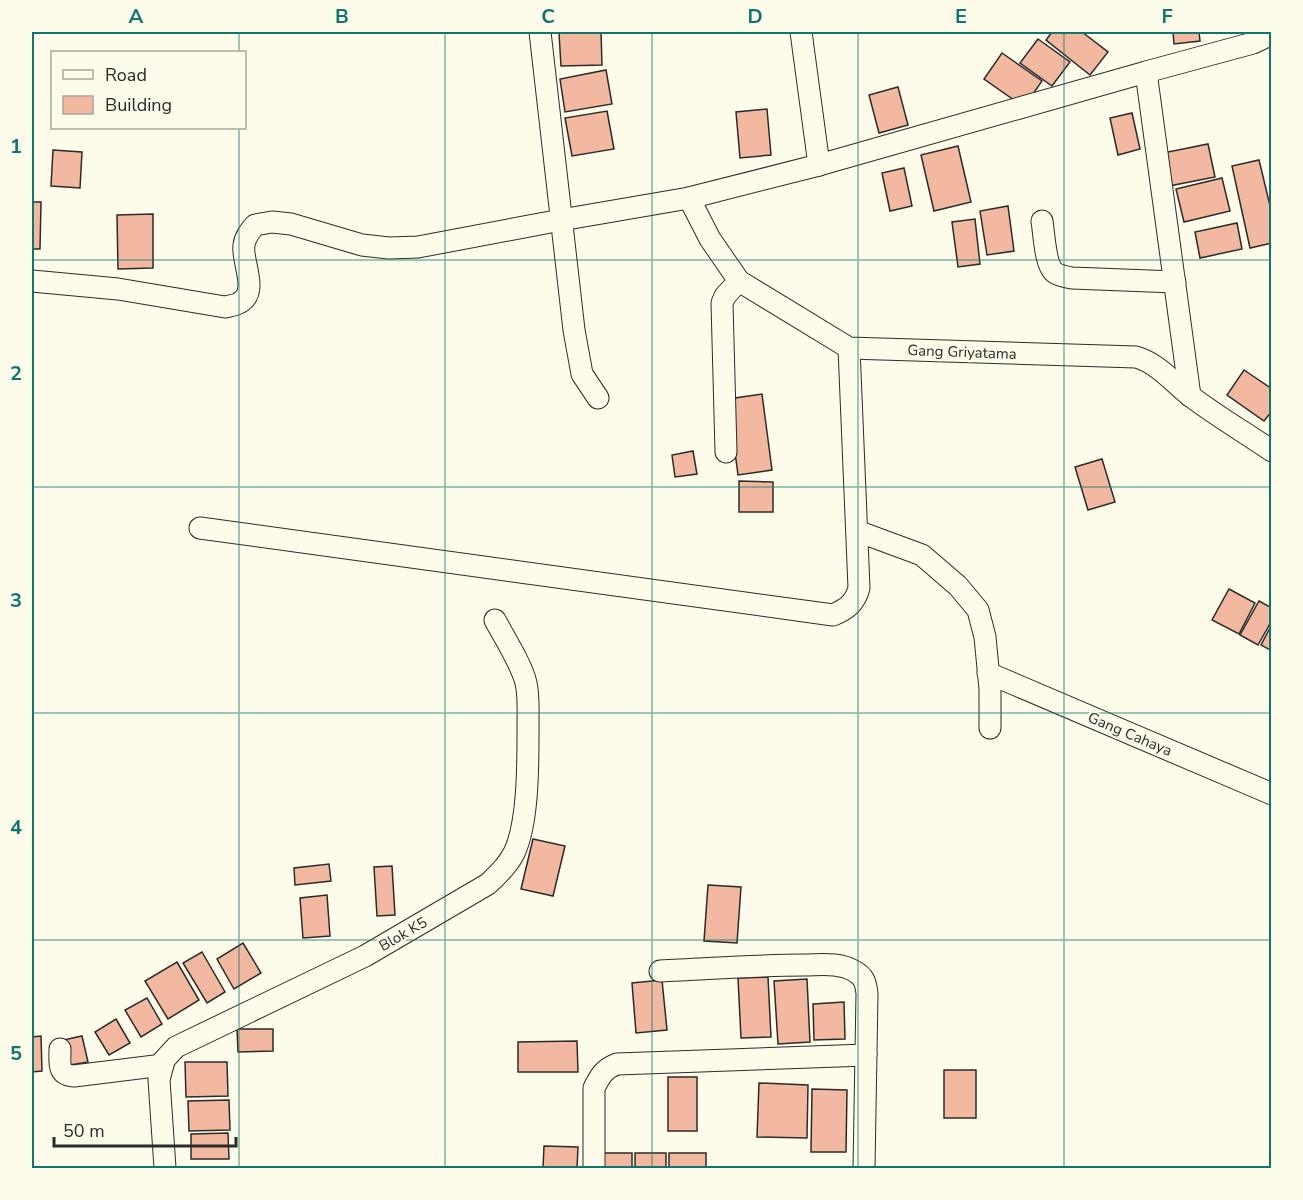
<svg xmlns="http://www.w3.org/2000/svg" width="1303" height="1200" viewBox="0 0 1303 1200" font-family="'Nunito Sans',sans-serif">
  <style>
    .building { fill: #f2b8a0; stroke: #2b2b2b; stroke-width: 1.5 }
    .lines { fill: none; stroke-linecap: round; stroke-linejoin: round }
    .street-casing { stroke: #2b2b2b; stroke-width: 23 }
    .street { stroke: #fdfbea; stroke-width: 21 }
    .grid { fill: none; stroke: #0f766e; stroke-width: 1.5; stroke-opacity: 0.55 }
    .labels { text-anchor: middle; stroke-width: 4.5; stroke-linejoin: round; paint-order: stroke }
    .street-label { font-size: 15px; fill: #2b2b2b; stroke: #fdfbea }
    .neatline { fill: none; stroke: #0f766e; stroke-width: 2 }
    .grid-label { font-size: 20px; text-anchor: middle; font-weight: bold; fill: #0f766e }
  </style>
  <rect width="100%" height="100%" fill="#fdfbea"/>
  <!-- building -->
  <g class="building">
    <path d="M601,32L602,65L561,66L559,33Z"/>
    <path d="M1052,32H1082L1108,52L1090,75L1046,40Z"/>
    <path d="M1173,32H1199L1200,41L1174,44Z"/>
    <path d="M1038,39L1070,62L1052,86L1020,63Z"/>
    <path d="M1002,53L1042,81L1024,107L984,79Z"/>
    <path d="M606,70L612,104L565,112L560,79Z"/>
    <path d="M898,87L908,125L879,133L869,95Z"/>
    <path d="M767,109L771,155L740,158L736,112Z"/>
    <path d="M607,111L614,149L572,156L565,118Z"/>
    <path d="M1132,113L1140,149L1118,155L1110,118Z"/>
    <path d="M1208,144L1215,177L1169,186L1163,153Z"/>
    <path d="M958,146L971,202L934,211L921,155Z"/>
    <path d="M53,150L82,152L80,188L51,186Z"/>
    <path d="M1259,160L1272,214V243L1250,248L1232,166Z"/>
    <path d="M904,168L912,206L890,211L882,173Z"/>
    <path d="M1222,178L1230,211L1184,222L1176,189Z"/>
    <path d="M32,202H41L40,249H32Z"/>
    <path d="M1008,206L1014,251L987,255L980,211Z"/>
    <path d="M153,214V268L118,269L117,215Z"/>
    <path d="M975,219L980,264L958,267L952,222Z"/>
    <path d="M1237,223L1242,249L1200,258L1195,232Z"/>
    <path d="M1244,370L1272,389V411L1264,421L1227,395Z"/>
    <path d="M762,394L772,470L738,475L728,399Z"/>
    <path d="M693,451L697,474L675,477L672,455Z"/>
    <path d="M1102,459L1115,502L1088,510L1075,467Z"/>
    <path d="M739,481L773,482V512H739Z"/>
    <path d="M1229,589L1255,603L1239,634L1212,620Z"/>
    <path d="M1259,601L1272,608V620L1258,645L1240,635Z"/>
    <path d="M1272,624V651L1261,645Z"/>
    <path d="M533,839L565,846L553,896L521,889Z"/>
    <path d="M329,864L331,881L295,885L294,868Z"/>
    <path d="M392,866L395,915L377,916L374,867Z"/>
    <path d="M708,885L741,887L737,943L704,941Z"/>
    <path d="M327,895L330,936L303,938L300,898Z"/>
    <path d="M243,943L261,973L234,989L217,959Z"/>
    <path d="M202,952L225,992L207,1003L183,963Z"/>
    <path d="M177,962L199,1000L168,1019L145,981Z"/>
    <path d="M768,977L771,1037L741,1038L738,978Z"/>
    <path d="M807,979L810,1042L778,1044L774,981Z"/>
    <path d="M662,980L667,1030L636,1033L632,983Z"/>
    <path d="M147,998L162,1024L141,1037L125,1010Z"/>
    <path d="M844,1002L845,1039L814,1040L813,1004Z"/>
    <path d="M116,1019L130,1043L109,1055L95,1032Z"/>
    <path d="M237,1029H273V1051L238,1052Z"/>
    <path d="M41,1036L42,1071L32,1072V1037Z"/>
    <path d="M82,1036L88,1062L64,1066L59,1041Z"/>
    <path d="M577,1041L578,1072H518V1042Z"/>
    <path d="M185,1062H227L228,1096L186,1097Z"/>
    <rect x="944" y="1070" width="32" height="48"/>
    <rect x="668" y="1077" width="29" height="54"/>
    <path d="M759,1083L808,1085L807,1138L757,1137Z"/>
    <path d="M812,1089L847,1090L846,1152H811Z"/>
    <path d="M229,1100L230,1130L189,1131L188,1101Z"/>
    <path d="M228,1133L229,1159H191V1134Z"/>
    <path d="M544,1146L578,1147L577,1168H543Z"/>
    <rect x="597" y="1153" width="35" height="15"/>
    <rect x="635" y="1153" width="31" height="15"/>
    <rect x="669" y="1153" width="37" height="15"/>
  </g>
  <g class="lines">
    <!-- street casing -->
    <g class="street-casing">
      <g id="street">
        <path d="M540,32L574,330L582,374L598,398"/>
        <path d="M801,32L819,165"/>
        <path d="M1146,72L1253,43L1272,34"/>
        <path d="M689,198L710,239L739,281L849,348L1136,357C1157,363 1172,381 1189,395C1215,415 1244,432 1272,451"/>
        <path d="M1042,221C1044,233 1045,264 1054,272C1059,276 1066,277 1072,278L1175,282"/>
        <path d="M32,281L118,289L225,307C229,306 236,305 239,303C260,292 241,261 244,245C245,237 250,231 255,225L272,222L291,224L362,245L389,248L418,247L561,220L689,198L819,165L1146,72L1190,396"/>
        <path d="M726,452L722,303L725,296L739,281"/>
        <path d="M200,528L833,615C847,609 855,603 859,588L849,348"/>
        <path d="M857,531L922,555L958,586L978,610L985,637L990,689V728"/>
        <path d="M988,673L1272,794"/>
        <path d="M660,971C708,969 756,965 804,965C820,965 839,962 854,971C864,976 866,983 867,994L864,1168"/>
        <path d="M60,1049C60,1063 57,1075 74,1076L163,1065"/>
        <path d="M165,1168L159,1080L164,1060L176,1047L365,956L488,884C498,875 508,865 514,853C529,822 528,759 528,724C528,710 529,696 526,683C522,665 504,637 495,620"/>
        <path d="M594,1168V1088C600,1076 604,1069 617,1064L866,1055"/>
      </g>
    </g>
    <!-- street -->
    <use href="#street" class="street"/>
  </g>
  <!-- grid -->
  <path class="grid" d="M239,32V52M445,32V1168M652,32V1168M858,32V1168M1064,32V1168M239,128V1168M32,260H1272M32,487H1272M32,713H1272M32,940H1272"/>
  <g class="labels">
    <!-- street labels -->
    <g class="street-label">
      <text transform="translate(962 352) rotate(2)" y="5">Gang Griyatama</text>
      <text transform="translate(1130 734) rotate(23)" y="5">Gang Cahaya</text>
      <text transform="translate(403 934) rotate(-30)" y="5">Blok K5</text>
    </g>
  </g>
  <!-- border -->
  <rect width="1303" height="1200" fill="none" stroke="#fdfbea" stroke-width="66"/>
  <!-- legend -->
  <rect x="51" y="51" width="195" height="78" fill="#fdfbea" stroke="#a9a89e" stroke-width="1.5"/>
  <rect x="63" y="70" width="30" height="9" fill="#fdfbea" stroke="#a9a89e" stroke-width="1.5"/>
  <text x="105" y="81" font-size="18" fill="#2b2b2b">Road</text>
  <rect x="63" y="96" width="30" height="18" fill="#f2b8a0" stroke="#a9a89e" stroke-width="1.5"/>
  <text x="105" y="111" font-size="18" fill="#2b2b2b">Building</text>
  <!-- scale -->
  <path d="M54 1137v9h182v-9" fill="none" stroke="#2b2b2b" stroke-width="3"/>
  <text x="63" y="1137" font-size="18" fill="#2b2b2b" stroke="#fdfbea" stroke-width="4.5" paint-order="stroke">50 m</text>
  <rect x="33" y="33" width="1237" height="1134" class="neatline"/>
  <g class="grid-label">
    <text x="136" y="23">A</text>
    <text x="342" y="23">B</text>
    <text x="548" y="23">C</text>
    <text x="755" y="23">D</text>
    <text x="961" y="23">E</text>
    <text x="1167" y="23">F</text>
    <text x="16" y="153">1</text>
    <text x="16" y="380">2</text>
    <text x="16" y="607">3</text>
    <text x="16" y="834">4</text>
    <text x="16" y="1060">5</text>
  </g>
</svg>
